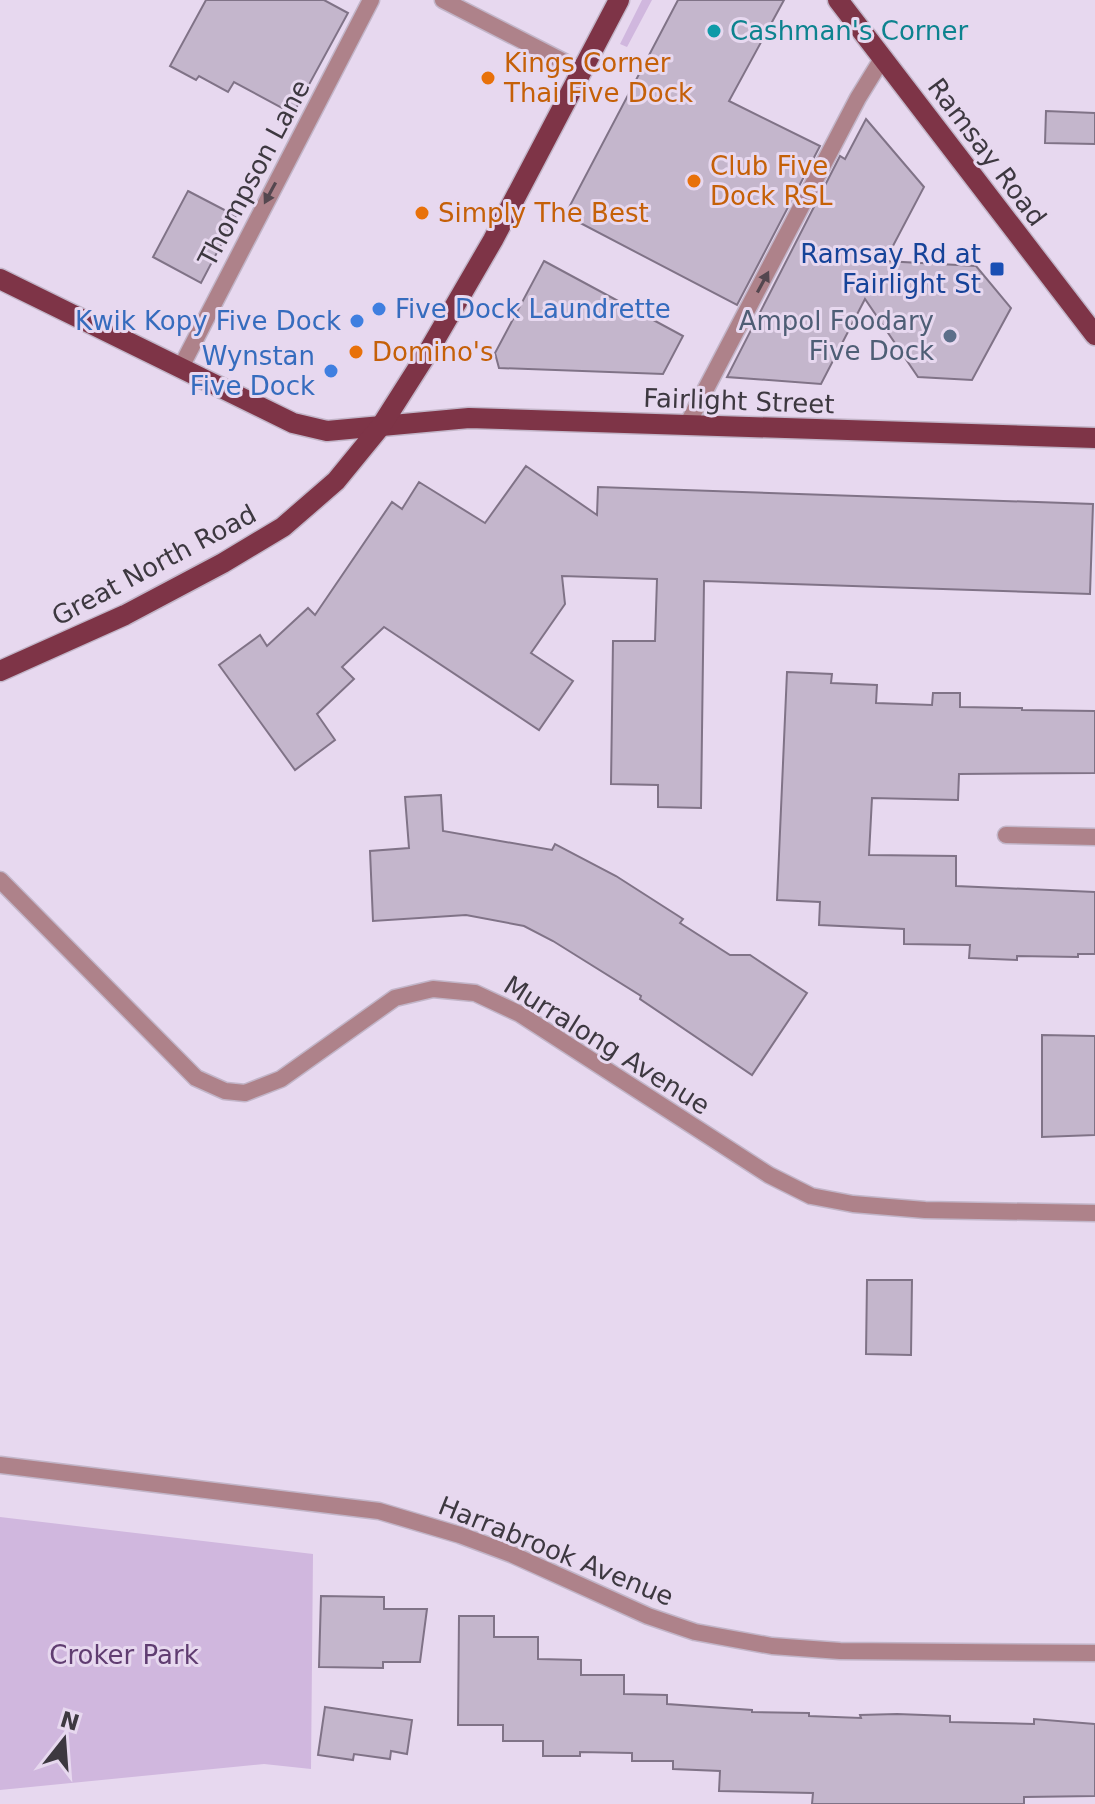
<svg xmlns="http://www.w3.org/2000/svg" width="1095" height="1804" viewBox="0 0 1095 1804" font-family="'DejaVu Sans',sans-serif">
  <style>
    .green { fill: #d0b7de }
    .building { fill: #c4b6cc; stroke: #807387; stroke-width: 2 }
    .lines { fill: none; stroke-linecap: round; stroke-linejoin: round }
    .minor-casing { stroke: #c2b5c8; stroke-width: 19 }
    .primary-casing { stroke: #c2b5c8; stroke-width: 23 }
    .minor { stroke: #ae828a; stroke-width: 16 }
    .primary { stroke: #7e3447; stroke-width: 20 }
    .oneway { fill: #54474f }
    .culture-dot { fill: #0f9aa8; stroke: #e7d8ef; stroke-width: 3 }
    .food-dot { fill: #e8710a; stroke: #e7d8ef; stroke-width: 3 }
    .transit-dot { fill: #1a4fb4; stroke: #e7d8ef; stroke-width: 3 }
    .shop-dot { fill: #3f7fe0; stroke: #e7d8ef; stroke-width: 3 }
    .service-dot { fill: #5c6f8a; stroke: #e7d8ef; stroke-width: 3 }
    .labels { text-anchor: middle; stroke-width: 6; stroke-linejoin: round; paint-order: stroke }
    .culture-label { font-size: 26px; fill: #0d838f; stroke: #e7d8ef; text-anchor: start }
    .food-label { font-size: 26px; fill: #c56008; stroke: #e7d8ef; text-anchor: start }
    .street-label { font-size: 26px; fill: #3d3840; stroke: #e7d8ef }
    .transit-label { font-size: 26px; fill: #164399; stroke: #e7d8ef; text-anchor: end }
    .shop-label { font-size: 26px; fill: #366cbe; stroke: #e7d8ef; text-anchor: end }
    .service-label { font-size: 26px; fill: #4e5e75; stroke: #e7d8ef; text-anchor: end }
    .park-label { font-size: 26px; fill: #603d71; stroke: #e7d8ef }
  </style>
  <rect width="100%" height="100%" fill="#e7d8ef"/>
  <!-- green -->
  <g class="green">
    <path d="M642,0H652L627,47L620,44Z"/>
    <path d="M0,1517L313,1554L311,1769L264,1764L0,1790Z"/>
  </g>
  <!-- building -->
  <g class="building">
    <path d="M206,0H324L348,13L293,114L234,82L228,92L199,76L196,80L170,66Z"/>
    <path d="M678,0H784L729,101L820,146L737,305L565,215Z"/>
    <path d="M1046,111L1095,113V144L1045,143Z"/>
    <path d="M866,119L924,187L885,261L976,266L1011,308L972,380L918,377L865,299L821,384L727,377L840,156L845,159Z"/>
    <path d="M188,191L236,216L201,283L153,257Z"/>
    <path d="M544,261L683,336L663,374L499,368L495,353Z"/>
    <path d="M526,466L597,515L598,487L1093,504L1090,594L704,581L701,808L658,807V785L611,784L613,641H655L657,579L562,576L565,604L531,653L573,681L539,730L384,627L342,667L354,679L317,714L335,740L295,770L219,665L260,635L267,646L308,608L315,615L392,502L402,509L419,482L485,523Z"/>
    <path d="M787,672L832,674L831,683L877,685L876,703L932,705L933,693H960V707L1022,708V710L1095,711V773L959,774L958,800L872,798L869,855L956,856V886L1095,892V954H1078V957L1017,956V960L969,958L970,945L904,944V929L819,925L820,902L777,900Z"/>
    <path d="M441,795L443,831L552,850L555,844L616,876L683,919L680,923L730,955H750L807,993L752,1075L640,999L641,996L553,941L524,926L466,915L373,921L370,851L409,848L405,797Z"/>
    <path d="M1042,1035L1095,1036V1135L1042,1137Z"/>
    <path d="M867,1280H912L911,1355L866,1354Z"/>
    <path d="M321,1596L384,1597V1609H427L420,1662H383V1668L319,1667Z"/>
    <path d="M459,1616H494V1637H538V1659L581,1660V1675H624V1694L667,1695V1704L752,1710V1712L809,1713V1716L861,1718L860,1715L897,1714L950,1716V1722L1034,1724V1719L1095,1724V1796L1024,1797V1804H812L813,1793L719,1791L720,1771L673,1769V1761H632V1753L580,1752V1756H543V1741H503V1725H458Z"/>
    <path d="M325,1707L412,1720L407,1754L391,1751L390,1759L354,1754L353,1760L318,1755Z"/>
  </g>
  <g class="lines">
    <!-- minor casing -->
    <g class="minor-casing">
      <g id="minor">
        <path d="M443,0L582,71"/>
        <path d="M180,369L371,0"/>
        <path d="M687,425L858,98L882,59"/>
        <path d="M1006,835L1095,837"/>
        <path d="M0,880L196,1078L225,1091L245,1093L281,1079L395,998L433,989L475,993L520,1014L769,1175L811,1196L853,1204L925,1210L1095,1213"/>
        <path d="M0,1465L379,1511L460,1535L511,1554L648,1616L695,1632L772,1646L840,1651L1095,1653"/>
      </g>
    </g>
    <!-- primary casing -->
    <g class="primary-casing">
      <g id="primary">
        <path d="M838,0L1095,335"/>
        <path d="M0,279L293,423L327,431L469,418L1095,438"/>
        <path d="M0,671L125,615L223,563L283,527L336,481L381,426L428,352L493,240L619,0"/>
      </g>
    </g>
    <!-- minor -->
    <use href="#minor" class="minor"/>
    <!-- primary -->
    <use href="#primary" class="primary"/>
  </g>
  <!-- one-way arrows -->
  <defs><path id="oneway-solid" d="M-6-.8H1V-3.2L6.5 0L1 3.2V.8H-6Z" transform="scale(2)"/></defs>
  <g class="oneway">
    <use href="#oneway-solid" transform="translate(270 193) rotate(118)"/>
    <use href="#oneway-solid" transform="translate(763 282) rotate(-62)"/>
  </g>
  <!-- markers -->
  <circle class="culture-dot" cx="714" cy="31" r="8"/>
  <g class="food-dot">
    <circle cx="488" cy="78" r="8"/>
    <circle cx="694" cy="181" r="8"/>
    <circle cx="422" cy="213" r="8"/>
    <circle cx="356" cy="352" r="8"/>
  </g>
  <rect class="transit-dot" x="989" y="261" width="16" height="16" rx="4"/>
  <g class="shop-dot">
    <circle cx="379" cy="309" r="8"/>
    <circle cx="357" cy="321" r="8"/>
    <circle cx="331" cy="371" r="8"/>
  </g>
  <circle class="service-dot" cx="950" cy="336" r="8"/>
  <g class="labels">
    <!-- culture labels -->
    <g class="culture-label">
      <text x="730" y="40">Cashman's Corner</text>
    </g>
    <!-- food labels -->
    <g class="food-label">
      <text x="504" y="72">Kings Corner<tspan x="504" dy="30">Thai Five Dock</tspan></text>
      <text x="710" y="175">Club Five<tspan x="710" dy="30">Dock RSL</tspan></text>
      <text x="438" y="222">Simply The Best</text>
      <text x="372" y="361">Domino's</text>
    </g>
    <!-- street labels -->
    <g class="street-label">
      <text transform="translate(987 152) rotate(53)" y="9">Ramsay Road</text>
      <text transform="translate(254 173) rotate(-62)" y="9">Thompson Lane</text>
      <text transform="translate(739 401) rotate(2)" y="9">Fairlight Street</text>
      <text transform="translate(154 565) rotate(-28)" y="9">Great North Road</text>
      <text transform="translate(607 1045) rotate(32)" y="9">Murralong Avenue</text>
      <text transform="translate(556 1551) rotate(22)" y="9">Harrabrook Avenue</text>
    </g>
    <!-- transit labels -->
    <g class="transit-label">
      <text x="981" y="263">Ramsay Rd at<tspan x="981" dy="30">Fairlight St</tspan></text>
    </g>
    <!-- shop labels -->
    <g class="shop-label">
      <text x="395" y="318" text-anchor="start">Five Dock Laundrette</text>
      <text x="341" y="330">Kwik Kopy Five Dock</text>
      <text x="315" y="365">Wynstan<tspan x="315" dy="30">Five Dock</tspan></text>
    </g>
    <!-- service labels -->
    <g class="service-label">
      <text x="934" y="330">Ampol Foodary<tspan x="934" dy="30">Five Dock</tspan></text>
    </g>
    <!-- park labels -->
    <g class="park-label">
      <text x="124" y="1664">Croker Park</text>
    </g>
  </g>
  <!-- north arrow -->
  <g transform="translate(64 1740) rotate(17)" stroke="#e7d8ef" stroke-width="6" paint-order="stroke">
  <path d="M0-6L14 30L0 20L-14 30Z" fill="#3d3840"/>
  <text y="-12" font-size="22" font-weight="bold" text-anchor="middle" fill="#3d3840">N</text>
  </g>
</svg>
